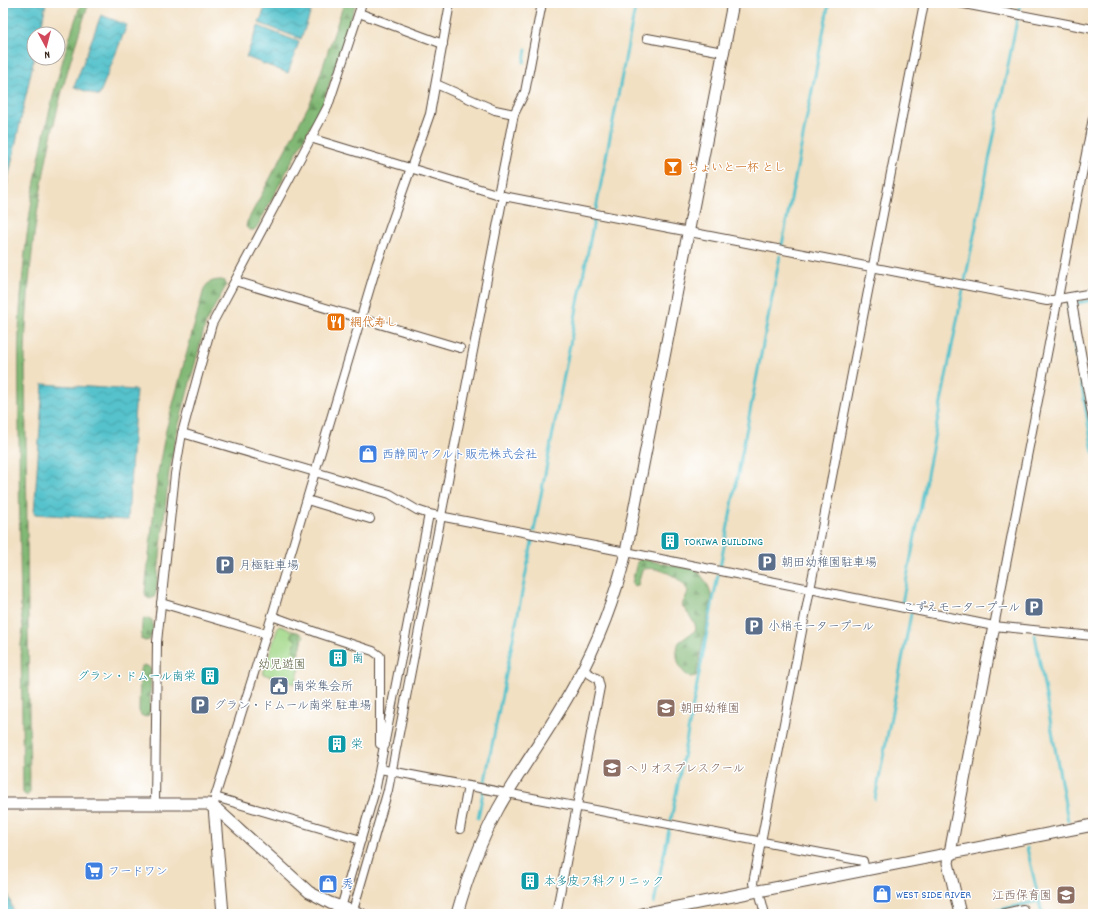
<svg xmlns="http://www.w3.org/2000/svg" width="1096" height="917" viewBox="0 0 1096 917" font-family="Dekko,'Klee One',sans-serif">
  <style>
    .green { fill: #a2d889; stroke: #6e8154 }
    .forest { fill: url(#forest-firs); stroke: #5e714a }
    .water { fill: url(#water-waves); stroke: #487675 }
    .lines { fill: none; stroke-linecap: round; stroke-linejoin: round }
    .stream { stroke: #55c2cc; stroke-width: 3 }
    .minor-casing { stroke: #564537; stroke-width: 10 }
    .tertiary-casing { stroke: #564537; stroke-width: 13 }
    .minor { stroke: #fff; stroke-width: 8 }
    .tertiary { stroke: #fff; stroke-width: 11 }
    .labels { text-anchor: middle; stroke-width: 3; stroke-linejoin: round; paint-order: stroke }
    .food-label { font-size: 12px; fill: #c56008; stroke: #fff; text-anchor: start }
    .shop-label { font-size: 12px; fill: #366cbe; stroke: #fff; text-anchor: start }
    .culture-label { font-size: 12px; fill: #0d838f; stroke: #fff; text-anchor: start }
    .service-label { font-size: 12px; fill: #4e5e75; stroke: #fff; text-anchor: start }
    .park-label { font-size: 12px; fill: #5a5e3e; stroke: #fff }
    .education-label { font-size: 12px; fill: #785e54; stroke: #fff; text-anchor: start }
  </style>
  <defs>
    <pattern id="forest-firs" width="22" height="20" patternUnits="userSpaceOnUse"><rect width="22" height="20" fill="#81b875"/><path d="M5 1l3.5 6h-7zM16 11l3.5 6h-7z" fill="#6b965f"/></pattern>
    <pattern id="water-waves" width="16" height="10" patternUnits="userSpaceOnUse"><rect width="16" height="10" fill="#55c2cc"/><path d="M0 5q4-4 8 0t8 0" fill="none" stroke="#489ea5"/></pattern>
  </defs>
  <rect width="100%" height="100%" fill="#fff"/>
  <filter id="ink" filterUnits="userSpaceOnUse"><feTurbulence type="fractalNoise" baseFrequency=".025" numOctaves="2"/><feDisplacementMap in="SourceGraphic" scale="8" xChannelSelector="R" yChannelSelector="G"/><feConvolveMatrix kernelMatrix="1 2 1 2 8 2 1 2 1" color-interpolation-filters="sRGB"/></filter>
  <filter id="wash" filterUnits="userSpaceOnUse"><feTurbulence type="fractalNoise" baseFrequency=".012" numOctaves="4" result="noise"/><feDisplacementMap in="SourceGraphic" scale="16" xChannelSelector="R" yChannelSelector="G"/><feGaussianBlur stdDeviation="0.9" result="paint"/><feColorMatrix in="noise" values="0 0 0 0 0 0 0 0 0 0 0 0 0 0 0 0 0 1.4 0 .05"/><feComposite in="paint" operator="in"/></filter>
  <g filter="url(#wash)">
    <rect width="100%" height="100%" fill="#f2e0c3"/>
    <!-- green -->
    <path class="green" d="M280,626L304,635L296,661L300,668L295,684L263,674L278,627Z"/>
    <!-- forest -->
    <g class="forest">
      <path d="M81,3H89C49,117 28,235 25,355L30,792L27,796L23,793L21,645L23,628L21,613C20,553 19,493 19,433C19,388 17,342 21,297C28,197 48,98 81,3Z"/>
      <path d="M344,3H356L323,103L257,227L254,230H249L246,227L247,222L312,99Z"/>
      <path d="M222,280L225,281L226,286L206,322L177,432L169,473L156,593L154,597L150,599L146,597L145,592L158,472L166,430L204,289C208,281 214,280 222,280Z"/>
      <path d="M640,559L697,570L707,583L712,597L696,676L690,677C678,671 674,654 679,642L696,630L695,624L682,605L688,592L687,589C680,577 656,564 642,570L638,585L634,586L632,583L637,562Z"/>
      <path d="M148,618L152,620C154,626 153,634 149,640L145,641L141,639L142,623L144,619Z"/>
      <path d="M292,632H298C303,638 303,647 297,653L293,650L296,640L291,636Z"/>
      <path d="M145,665L149,667L151,670L150,711L149,715L145,717L141,715L139,711L140,670L141,667Z"/>
    </g>
    <!-- water -->
    <g class="water">
      <path d="M3,3H46L40,34H34V58L3,203Z"/>
      <path d="M267,3H314L301,39L259,23Z"/>
      <path d="M101,15L127,25L99,96L74,87Z"/>
      <path d="M258,26L299,42L288,73L246,57Z"/>
      <path d="M43,384L136,390L128,520L34,514Z"/>
      <path d="M3,846L8,893L14,914H3Z"/>
    </g>
    <g class="lines">
      <!-- stream -->
      <g class="stream">
        <path d="M1019,9L1020,3"/>
        <path d="M524,62L526,49"/>
        <path d="M596,209L636,3"/>
        <path d="M782,245L829,3"/>
        <path d="M965,281L1017,20"/>
        <path d="M1077,303L1093,300"/>
        <path d="M1068,304L1093,452"/>
        <path d="M534,531L594,220"/>
        <path d="M720,567L780,256"/>
        <path d="M902,603L963,290"/>
        <path d="M1035,635L1068,821"/>
        <path d="M484,786L533,537"/>
        <path d="M875,799L911,614"/>
        <path d="M478,818L483,792"/>
        <path d="M671,820L718,575"/>
        <path d="M1027,848L1042,914"/>
        <path d="M654,903L669,829"/>
        <path d="M979,914L1039,901"/>
      </g>
    </g>
  </g>
  <g filter="url(#ink)">
    <g class="lines">
      <!-- minor casing -->
      <g class="minor-casing">
        <g id="minor">
          <path d="M959,3L1093,29"/>
          <path d="M359,13L443,44"/>
          <path d="M647,38L723,52"/>
          <path d="M436,84L495,110L514,114"/>
          <path d="M310,138L503,196L1047,301L1093,293"/>
          <path d="M498,195L514,114L525,92L542,3"/>
          <path d="M235,281L460,348"/>
          <path d="M1071,297L1093,420"/>
          <path d="M182,433L390,494L417,510L429,514L626,552L994,626L1093,636"/>
          <path d="M307,500L370,519"/>
          <path d="M161,603L267,634"/>
          <path d="M272,616L321,634L373,651L380,656V744L385,745"/>
          <path d="M994,626L1093,118"/>
          <path d="M380,769L863,861L865,870"/>
          <path d="M215,797L361,840"/>
          <path d="M155,804L157,642L175,474L182,433L212,324L328,106L362,3"/>
          <path d="M214,807L215,797L272,616L377,264L430,114L450,3"/>
          <path d="M460,829L468,786"/>
          <path d="M759,891L765,914"/>
          <path d="M755,892L753,883L924,3"/>
          <path d="M341,908L376,787L429,514"/>
          <path d="M352,914L388,790L503,196"/>
          <path d="M556,914L600,687L598,679L583,670"/>
          <path d="M1001,914L1023,909"/>
        </g>
      </g>
      <!-- tertiary casing -->
      <g class="tertiary-casing">
        <g id="tertiary">
          <path d="M3,804H208L219,811L309,892L330,903L361,914"/>
          <path d="M214,807L223,914"/>
          <path d="M457,914C467,878 480,842 498,809C522,766 553,726 576,682C599,641 615,598 626,552L733,3"/>
          <path d="M642,914L1093,825"/>
          <path d="M960,914L948,863L994,626"/>
        </g>
      </g>
      <!-- minor -->
      <use href="#minor" class="minor"/>
      <!-- tertiary -->
      <use href="#tertiary" class="tertiary"/>
    </g>
  </g>
  <!-- icons -->
  <defs>
    <g id="bar-square" transform="scale(1)"><rect x="-9" y="-9" width="18" height="18" rx="4" fill="#e8710a" stroke="#fff"/><path d="M-6-5H6L.8 .8V4.5H3.5V6h-7V4.5H-.8V.8Z" fill="#fff"/></g>
    <g id="restaurant-square" transform="scale(1)"><rect x="-9" y="-9" width="18" height="18" rx="4" fill="#e8710a" stroke="#fff"/><path d="M-5-6h1v4h1v-4h1v4h1v-4h1v5L-1.5 .5V6h-2V.5L-5-1ZM5-6V6H3V1.5H1.5Q1.5-4 5-6Z" fill="#fff"/></g>
    <g id="shop-square" transform="scale(1)"><rect x="-9" y="-9" width="18" height="18" rx="4" fill="#3f7fe0" stroke="#fff"/><path d="M-5-2.5h2.3a2.7 3.5 0 0 1 5.4 0H5L5.5 6h-11ZM-1.5-2.5h3a1.5 2.3 0 0 0-3 0Z" fill="#fff"/></g>
    <g id="building-square" transform="scale(1)"><rect x="-9" y="-9" width="18" height="18" rx="4" fill="#0f9aa8" stroke="#fff"/><path d="M-4-6H4V6H1V3H-1V6H-4ZM-2.5-4.3h1.7v1.8h-1.7ZM.8-4.3h1.7v1.8H.8ZM-2.5-1h1.7V.8h-1.7ZM.8-1h1.7V.8H.8Z" fill="#fff"/></g>
    <g id="parking-square" transform="scale(1)"><rect x="-9" y="-9" width="18" height="18" rx="4" fill="#5c6f8a" stroke="#fff"/><path d="M-3.5-5.5H1a3.5 3.5 0 0 1 0 7H-1V5.5H-3.5ZM-1-3.4V-.6H.8a1.4 1.4 0 0 0 0-2.8Z" fill="#fff"/></g>
    <g id="civic-square" transform="scale(1)"><rect x="-9" y="-9" width="18" height="18" rx="4" fill="#5c6f8a" stroke="#fff"/><path d="M-.6-6.5H3V-4.5H.6V-3L4-1V1h2V6H-6V1h2V-1L-.6-3ZM-1.2 2.5V6h2.4V2.5Z" fill="#fff"/></g>
    <g id="school-square" transform="scale(1)"><rect x="-9" y="-9" width="18" height="18" rx="4" fill="#8d6e63" stroke="#fff"/><path d="M0-5L7-2L0 1L-7-2ZM-4 1L0 2.5L4 1V4Q0 6-4 4Z" fill="#fff"/></g>
    <g id="supermarket-square" transform="scale(1)"><rect x="-9" y="-9" width="18" height="18" rx="4" fill="#3f7fe0" stroke="#fff"/><path d="M-6-5.5h2.5l.6 2H6L4.5 2H-2.5L-4.4-4H-6ZM-1.5 3.2a1.3 1.3 0 1 0 .1 0ZM3 3.2a1.3 1.3 0 1 0 .1 0Z" fill="#fff"/></g>
  </defs>
  <g fill-rule="evenodd">
    <use href="#bar-square" x="673" y="167"/>
    <use href="#restaurant-square" x="336" y="322"/>
    <use href="#shop-square" x="368" y="454"/>
    <use href="#building-square" x="670" y="541"/>
    <use href="#parking-square" x="767" y="562"/>
    <use href="#parking-square" x="225" y="565"/>
    <use href="#parking-square" x="1034" y="607"/>
    <use href="#parking-square" x="754" y="626"/>
    <use href="#building-square" x="338" y="658"/>
    <use href="#building-square" x="210" y="676"/>
    <use href="#civic-square" x="279" y="686"/>
    <use href="#parking-square" x="200" y="705"/>
    <use href="#school-square" x="666" y="708"/>
    <use href="#building-square" x="337" y="744"/>
    <use href="#school-square" x="612" y="768"/>
    <use href="#supermarket-square" x="94" y="871"/>
    <use href="#building-square" x="530" y="881"/>
    <use href="#shop-square" x="328" y="884"/>
    <use href="#shop-square" x="882" y="894"/>
    <use href="#school-square" x="1066" y="895"/>
  </g>
  <g class="labels">
    <!-- food labels -->
    <g class="food-label">
      <text x="687" y="171">ちょいと一杯 とし</text>
      <text x="350" y="326">網代寿し</text>
    </g>
    <!-- shop labels -->
    <g class="shop-label">
      <text x="382" y="458">西静岡ヤクルト販売株式会社</text>
      <text x="108" y="875">フードワン</text>
      <text x="342" y="888">秀</text>
      <text x="896" y="898">WEST SIDE RIVER</text>
    </g>
    <!-- culture labels -->
    <g class="culture-label">
      <text x="684" y="545">TOKIWA BUILDING</text>
      <text x="352" y="662">南</text>
      <text x="196" y="680" text-anchor="end">グラン・ドムール南栄</text>
      <text x="351" y="748">栄</text>
      <text x="544" y="885">本多皮フ科クリニック</text>
    </g>
    <!-- service labels -->
    <g class="service-label">
      <text x="781" y="566">朝田幼稚園駐車場</text>
      <text x="239" y="569">月極駐車場</text>
      <text x="1020" y="611" text-anchor="end">こずえモータープール</text>
      <text x="768" y="630">小梢モータープール</text>
      <text x="293" y="690">南栄集会所</text>
      <text x="214" y="709">グラン・ドムール南栄 駐車場</text>
    </g>
    <!-- park labels -->
    <g class="park-label">
      <text x="282" y="668">幼児遊園</text>
    </g>
    <!-- education labels -->
    <g class="education-label">
      <text x="680" y="712">朝田幼稚園</text>
      <text x="626" y="772">ヘリオスプレスクール</text>
      <text x="1052" y="899" text-anchor="end">江西保育園</text>
    </g>
  </g>
  <!-- margin -->
  <rect width="1096" height="917" fill="none" stroke="#fff" stroke-width="16"/>
  <!-- north arrow -->
  <g transform="translate(46 46) rotate(173)"><circle r="19" fill="#ffffff" stroke="#b1aaa5"/>
  <path d="M0-3L7 15L0 10L-7 15Z" fill="#d1495b"/>
  <text y="-6" font-size="11" font-weight="bold" text-anchor="middle" fill="#3b2a1e">N</text>
  </g>
</svg>
